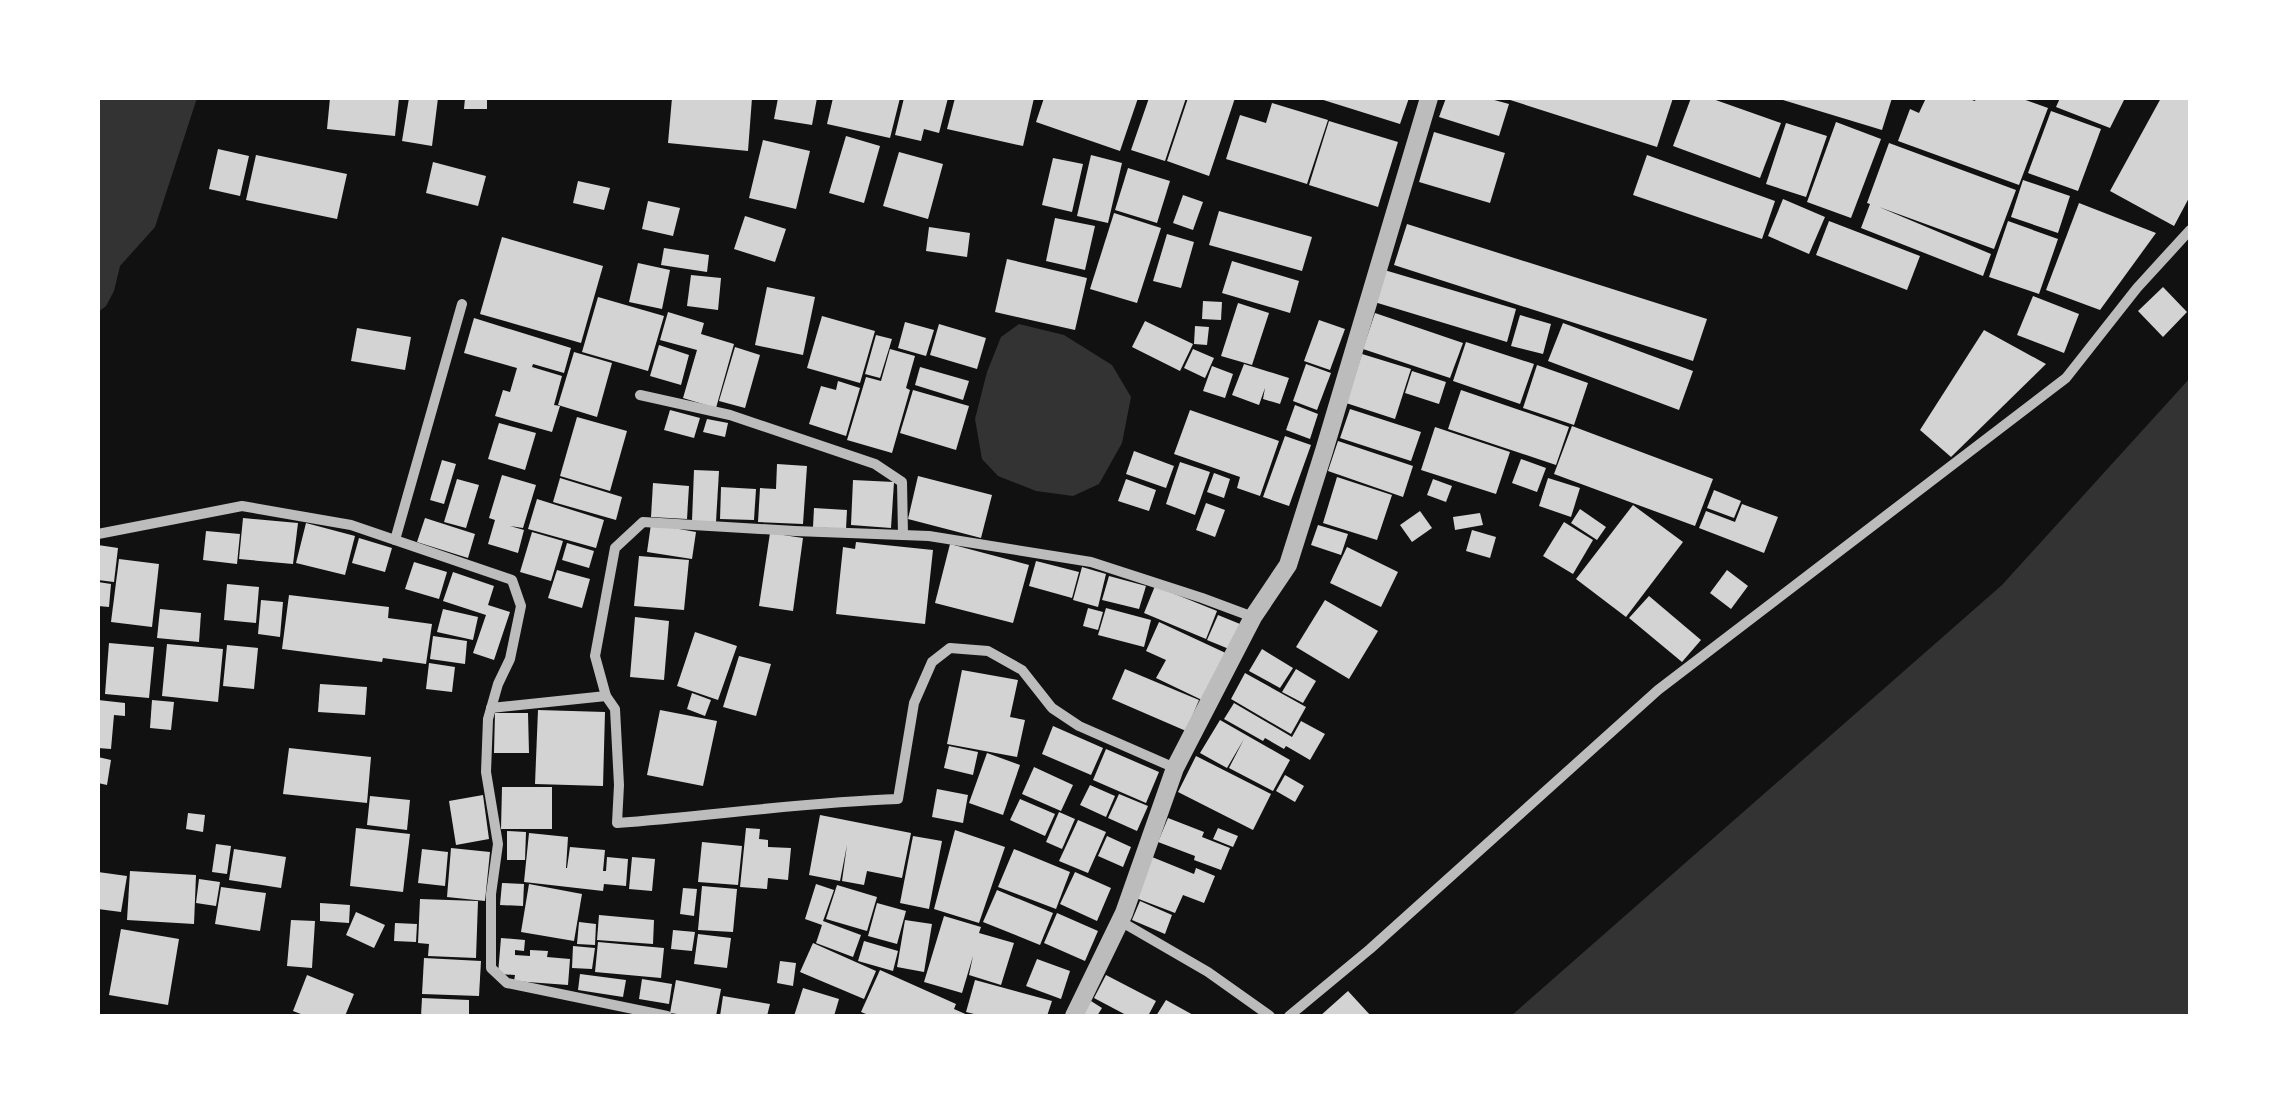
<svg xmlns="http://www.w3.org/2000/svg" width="2288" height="1114" viewBox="0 0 2288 1114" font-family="'Roboto Condensed',sans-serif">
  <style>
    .water { fill: #333 }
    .building { fill: #d3d3d3 }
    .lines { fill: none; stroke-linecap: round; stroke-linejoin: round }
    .minor { stroke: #bcbcbc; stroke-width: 10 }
    .tertiary { stroke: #bcbcbc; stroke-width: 18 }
  </style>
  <rect width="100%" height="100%" fill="#111"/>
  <!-- water -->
  <g class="water">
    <path d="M98,98H197L155,227L120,266L114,291L106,306L98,312Z"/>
    <path d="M1019,324L1064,335L1112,365L1131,397L1122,443L1099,484L1073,496L1036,491L998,476L982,459L975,419L987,372L1001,337Z"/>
    <path d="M2190,378V1016H1511L2002,585Z"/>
  </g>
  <!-- building -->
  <g class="building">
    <path d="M330,98H399L395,136L327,129Z"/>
    <path d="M409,98H438L432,146L402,141Z"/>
    <path d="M465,98H487V109H464Z"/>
    <path d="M672,98H752L748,151L668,143Z"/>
    <path d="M778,98H817L812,125L774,119Z"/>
    <path d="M833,98H900L890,138L827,124Z"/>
    <path d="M904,98H948L939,133L924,129L921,141L895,135Z"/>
    <path d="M955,98H1034L1023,146L947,129Z"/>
    <path d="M1044,98H1138L1120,151L1036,122Z"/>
    <path d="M1149,98H1186L1165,161L1131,150Z"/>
    <path d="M1188,98H1235L1209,176L1167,161Z"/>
    <path d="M1317,98H1409L1400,124Z"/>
    <path d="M1446,98H1487L1509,104L1499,136L1439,117Z"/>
    <path d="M1504,98H1673L1657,147Z"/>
    <path d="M1691,98H1710L1781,123L1760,178L1673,146Z"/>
    <path d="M1776,98H1892L1882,130Z"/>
    <path d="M1926,98H1966L1975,101L1976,98H2020L2048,108L2019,185L1898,141L1910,109L1919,113Z"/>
    <path d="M2060,98H2125L2110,128L2056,107Z"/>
    <path d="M2161,98L2190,99V196L2174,226L2110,191Z"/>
    <path d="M1272,103L1328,120L1307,184L1226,159L1240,115L1266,123Z"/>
    <path d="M2051,111L2101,129L2078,191L2028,173Z"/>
    <path d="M1329,121L1398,142L1378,207L1309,185Z"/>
    <path d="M1836,122L1881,139L1851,218L1807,202Z"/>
    <path d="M1786,123L1827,136L1806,197L1766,184Z"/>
    <path d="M1434,132L1505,153L1490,203L1419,182Z"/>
    <path d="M846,136L880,146L864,203L829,193Z"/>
    <path d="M763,140L810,151L796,209L749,198Z"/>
    <path d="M1889,143L2016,190L1994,249L1879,207L1991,254L1983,276L1861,228L1870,204L1867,203Z"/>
    <path d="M218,149L249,156L240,196L209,189Z"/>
    <path d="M899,152L943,164L928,219L883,206Z"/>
    <path d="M256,155L347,174L337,219L246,200Z"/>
    <path d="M1091,155L1122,163L1108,223L1077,216Z"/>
    <path d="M1647,155L1775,201L1762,239L1633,195Z"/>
    <path d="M1053,158L1083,164L1072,212L1042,205Z"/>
    <path d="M433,162L486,176L478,206L426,193Z"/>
    <path d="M1128,168L1170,181L1157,223L1115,210Z"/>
    <path d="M2023,180L2070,196L2058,233L2011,217Z"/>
    <path d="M578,181L610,188L604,210L573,203Z"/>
    <path d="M1183,195L1203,202L1193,230L1173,223Z"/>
    <path d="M1783,199L1825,217L1809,254L1768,236Z"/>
    <path d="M648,201L680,208L673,236L642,229Z"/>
    <path d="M2079,203L2156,233L2100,310L2046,290Z"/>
    <path d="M1219,211L1312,237L1302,271L1209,245Z"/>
    <path d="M1114,213L1161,228L1137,303L1090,289Z"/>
    <path d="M745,216L786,229L775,262L734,249Z"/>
    <path d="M1055,218L1095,226L1085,270L1046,261Z"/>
    <path d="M1829,221L1920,256L1907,290L1816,255Z"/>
    <path d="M2008,221L2058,239L2039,294L1989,277Z"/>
    <path d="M1407,224L1707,319L1693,361L1394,265Z"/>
    <path d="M929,227L970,233L967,257L926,251Z"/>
    <path d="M1167,234L1194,242L1181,288L1153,281Z"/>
    <path d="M502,237L603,266L581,343L480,314Z"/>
    <path d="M664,248L709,255L707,272L661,265Z"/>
    <path d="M1007,259L1087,278L1075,330L995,312Z"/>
    <path d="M1232,261L1299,281L1290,313L1222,293Z"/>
    <path d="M638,263L670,270L662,309L629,302Z"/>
    <path d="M1381,269L1516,309L1507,342L1371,301Z"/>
    <path d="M691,275L721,278L718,310L687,306Z"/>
    <path d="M767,287L815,297L803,355L755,345Z"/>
    <path d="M2163,287L2187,312L2163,337L2138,311Z"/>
    <path d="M2033,296L2079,314L2064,353L2017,335Z"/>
    <path d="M598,297L664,316L648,371L582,352Z"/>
    <path d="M1203,301L1222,302L1221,320L1202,319Z"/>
    <path d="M1238,303L1269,313L1252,365L1221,356Z"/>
    <path d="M668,312L704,323L701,334L734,344L716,408L683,398L697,350L660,340Z"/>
    <path d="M1375,313L1463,343L1450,378L1363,349Z"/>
    <path d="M1520,315L1551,324L1543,354L1511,346Z"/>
    <path d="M822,316L875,331L860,383L807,368Z"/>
    <path d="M474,318L571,348L564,373L533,364L532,367L562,376L554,405L560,406L552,432L495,416L503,390L510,392L517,368L464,353Z"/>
    <path d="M1319,320L1345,329L1330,370L1304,361Z"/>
    <path d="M1145,321L1193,344L1180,371L1132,347Z"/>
    <path d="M905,322L934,330L926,356L898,348Z"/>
    <path d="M1563,323L1693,371L1679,410L1548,361Z"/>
    <path d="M939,324L986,338L977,369L930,355Z"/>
    <path d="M1195,326L1209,327L1207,345L1194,344Z"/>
    <path d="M357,328L411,337L405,370L351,361Z"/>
    <path d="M1984,330L2046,364L1951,457L1920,430Z"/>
    <path d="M876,335L892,339L880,378L865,374Z"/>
    <path d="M1466,342L1534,364L1520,404L1453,381Z"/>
    <path d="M659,345L689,355L681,385L650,376Z"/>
    <path d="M735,347L760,355L745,408L719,401Z"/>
    <path d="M890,349L915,356L906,388L910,390L892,453L847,440L866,377L881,381Z"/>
    <path d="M1193,349L1214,358L1205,378L1184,368Z"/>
    <path d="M574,352L612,363L597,417L558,405Z"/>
    <path d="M1362,354L1411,369L1395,419L1346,403Z"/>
    <path d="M1244,364L1289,378L1280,404L1263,399L1265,388L1259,405L1232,395Z"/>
    <path d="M1306,364L1331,373L1317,410L1293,401Z"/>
    <path d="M1537,365L1588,383L1574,425L1523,408Z"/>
    <path d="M1212,366L1233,374L1225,398L1203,391Z"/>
    <path d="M920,367L969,381L963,400L915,385Z"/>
    <path d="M1412,371L1446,382L1439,404L1405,393Z"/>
    <path d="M838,381L860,388L846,436L809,424L821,386L836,390Z"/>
    <path d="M913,390L969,406L956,450L900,433Z"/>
    <path d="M1461,390L1569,427L1556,465L1448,429Z"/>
    <path d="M1295,405L1318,414L1310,439L1286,430Z"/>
    <path d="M1350,409L1421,432L1411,461L1340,438Z"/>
    <path d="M670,410L700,418L694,438L664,430Z"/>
    <path d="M1190,410L1279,441L1260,496L1237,488L1240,477L1174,454Z"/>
    <path d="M577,417L627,431L610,491L560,476Z"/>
    <path d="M707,419L728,423L725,437L703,432Z"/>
    <path d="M499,423L536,433L525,470L488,459Z"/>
    <path d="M1572,426L1713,479L1695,526L1554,474Z"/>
    <path d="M1435,427L1510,452L1496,494L1421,470Z"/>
    <path d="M1285,436L1311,445L1289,506L1263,497Z"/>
    <path d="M1338,441L1413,466L1403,497L1328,471Z"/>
    <path d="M1134,451L1174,466L1166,488L1126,474Z"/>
    <path d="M1521,459L1546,468L1537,492L1512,483Z"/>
    <path d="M442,460L456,464L444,504L430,500Z"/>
    <path d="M1180,462L1210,472L1195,515L1166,504Z"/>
    <path d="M777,464L807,466L803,524L758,522L760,488L776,489Z"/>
    <path d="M694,470L719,471L716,522L692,521Z"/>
    <path d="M1214,473L1230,479L1224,498L1207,492Z"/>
    <path d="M502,475L536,485L523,528L510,526L524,530L518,553L488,544L495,520L489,518Z"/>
    <path d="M918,476L992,495L981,538L908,519Z"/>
    <path d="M1337,477L1392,495L1377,540L1323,523Z"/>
    <path d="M560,478L622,497L616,520L553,502Z"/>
    <path d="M1548,478L1580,488L1571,517L1539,506Z"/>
    <path d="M457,479L479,485L466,528L444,522Z"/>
    <path d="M1126,479L1156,490L1149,511L1118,501Z"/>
    <path d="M1433,479L1452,486L1446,502L1427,495Z"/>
    <path d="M853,480L894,482L891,528L851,525Z"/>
    <path d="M653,483L689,486L687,519L651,517Z"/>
    <path d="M721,487L756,489L754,520L720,519Z"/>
    <path d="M1714,490L1741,501L1734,518L1707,508Z"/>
    <path d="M537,499L604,520L596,548L528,529Z"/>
    <path d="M1206,503L1225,510L1215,537L1196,530Z"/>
    <path d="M1742,504L1778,517L1764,553L1699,528L1706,511L1735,522Z"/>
    <path d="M1633,505L1683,542L1626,617L1576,579Z"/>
    <path d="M814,508L847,510L846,529L813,527Z"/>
    <path d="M1580,509L1606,527L1597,540L1571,523Z"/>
    <path d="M1420,511L1432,528L1412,542L1400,525Z"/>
    <path d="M1480,513L1483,525L1455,530L1453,517Z"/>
    <path d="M243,518L298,523L293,564L239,559Z"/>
    <path d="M425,518L475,534L468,558L417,542Z"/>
    <path d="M1564,522L1593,540L1573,574L1543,556Z"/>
    <path d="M306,523L355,536L345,575L296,563Z"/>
    <path d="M651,524L696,532L692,559L647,552Z"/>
    <path d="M1318,525L1348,534L1341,555L1311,545Z"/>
    <path d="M1472,530L1496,537L1490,558L1466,551Z"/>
    <path d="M206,531L240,534L237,564L203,560Z"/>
    <path d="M532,532L563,541L551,581L520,572Z"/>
    <path d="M770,533L803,538L793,611L759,606Z"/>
    <path d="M359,538L392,548L385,572L352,563Z"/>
    <path d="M856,542L933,550L925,624L836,614L843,547L855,549Z"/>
    <path d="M567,543L594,551L589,568L562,560Z"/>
    <path d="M950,544L1029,565L1013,623L935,603Z"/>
    <path d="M98,545L118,548L114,582L98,580Z"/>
    <path d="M1347,547L1398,572L1381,607L1330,583Z"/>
    <path d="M639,556L689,560L684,610L634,606Z"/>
    <path d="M119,559L159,564L152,627L111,622Z"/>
    <path d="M1036,561L1079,572L1072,598L1029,586Z"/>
    <path d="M414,562L447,572L439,599L405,589Z"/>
    <path d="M1082,567L1106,574L1098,607L1073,600Z"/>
    <path d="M557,570L590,579L582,608L548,598Z"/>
    <path d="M1727,570L1748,586L1731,609L1710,593Z"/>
    <path d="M453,572L494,586L488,605L510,612L494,660L473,653L486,615L443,601Z"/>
    <path d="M1109,576L1146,586L1139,609L1102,600Z"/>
    <path d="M98,582L111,584L109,607L98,606Z"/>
    <path d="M227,584L259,587L256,623L224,620Z"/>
    <path d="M1155,586L1217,611L1206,639L1144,613Z"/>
    <path d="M289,595L389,607L388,618L432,624L426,664L383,658L382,662L282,649Z"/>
    <path d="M1649,596L1701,640L1682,662L1629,618Z"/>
    <path d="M261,600L283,602L280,637L258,634Z"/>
    <path d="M1325,600L1378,631L1349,679L1296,647Z"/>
    <path d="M1088,608L1103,612L1098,630L1083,626Z"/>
    <path d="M1106,608L1151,620L1144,647L1098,635Z"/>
    <path d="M160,609L201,613L199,642L157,638Z"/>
    <path d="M443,609L478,617L473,640L437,632Z"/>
    <path d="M1218,615L1240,624L1229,649L1207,640Z"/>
    <path d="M635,617L669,621L664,680L630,677Z"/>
    <path d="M1159,622L1230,655L1204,701L1156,678L1166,660L1146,651Z"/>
    <path d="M695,632L737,646L718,700L677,686Z"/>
    <path d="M433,636L467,641L465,664L430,659Z"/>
    <path d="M109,643L154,647L149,698L105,694Z"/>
    <path d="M167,644L223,649L218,702L162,696Z"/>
    <path d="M227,645L258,648L254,689L223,686Z"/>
    <path d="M1262,649L1293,668L1280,688L1249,671Z"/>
    <path d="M739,656L771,664L756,716L723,707Z"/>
    <path d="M429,663L455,667L452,692L426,689Z"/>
    <path d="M1125,669L1199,700L1186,731L1112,699Z"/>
    <path d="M1296,669L1316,681L1303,703L1282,692Z"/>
    <path d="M962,670L1018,680L1010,717L1025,720L1017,757L947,744Z"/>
    <path d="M1245,673L1306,707L1291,734L1231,699Z"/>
    <path d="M320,684L367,687L365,715L318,712Z"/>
    <path d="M692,693L711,700L705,716L687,709Z"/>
    <path d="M98,700L125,703V716L114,715L111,749L98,748Z"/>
    <path d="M152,700L174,702L171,730L150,728Z"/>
    <path d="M1234,703L1292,737L1301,721L1325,734L1310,760L1286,746L1284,749L1265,738L1263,741L1224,719Z"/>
    <path d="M538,710L605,712L603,786L535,784Z"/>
    <path d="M660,710L717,721L703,786L647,775Z"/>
    <path d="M495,713H528L529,753H494Z"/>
    <path d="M1220,720L1290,760L1273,791L1229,768L1244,739L1227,768L1200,753Z"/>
    <path d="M1053,726L1103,748L1091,775L1042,754Z"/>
    <path d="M949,746L978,752L973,775L944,768Z"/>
    <path d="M289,748L371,757L367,803L283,794Z"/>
    <path d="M1106,749L1159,772L1146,803L1093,780Z"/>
    <path d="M987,753L1020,765L1003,815L969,803Z"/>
    <path d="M1196,756L1271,794L1253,830L1178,792Z"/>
    <path d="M98,757L111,760L107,785L98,783Z"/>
    <path d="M1034,767L1073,785L1061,811L1022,794Z"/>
    <path d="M1285,775L1304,786L1295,802L1276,791Z"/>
    <path d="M1090,785L1115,796L1106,817L1080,805Z"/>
    <path d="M502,787H552V829H501Z"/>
    <path d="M937,789L968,795L963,823L932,817Z"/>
    <path d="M1119,794L1148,806L1137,831L1108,818Z"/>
    <path d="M483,795L489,839L456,845L449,801Z"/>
    <path d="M370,796L410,800L407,830L367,825Z"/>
    <path d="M1020,799L1055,814L1045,836L1010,820Z"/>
    <path d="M1059,812L1075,819L1062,849L1046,842Z"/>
    <path d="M188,813L205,815L203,832L186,829Z"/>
    <path d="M820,815L911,833L902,878L867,871L864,885L842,881L847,845L840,881L809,875Z"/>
    <path d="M1168,818L1204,832L1202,837L1230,848L1221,870L1194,860L1195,856L1158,842Z"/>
    <path d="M1078,820L1106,832L1088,873L1059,861Z"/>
    <path d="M356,828L410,834L403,892L350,886Z"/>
    <path d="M746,828L760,829L759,839L768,840V847L791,848L788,880L768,878L767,889L740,887Z"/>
    <path d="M1218,828L1238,836L1233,847L1213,839Z"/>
    <path d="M955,830L1005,847L979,923L934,909Z"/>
    <path d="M507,831L526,832L525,860H507Z"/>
    <path d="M529,833L568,837L566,868H567L570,847L605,850L603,871H606L607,857L628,859L626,886L604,884L603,891L524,882Z"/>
    <path d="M913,836L942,841L929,909L900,903Z"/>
    <path d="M1107,836L1131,847L1123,867L1098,856Z"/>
    <path d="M702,842L742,846L738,885L698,882Z"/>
    <path d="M216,844L231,846L227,874L212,872Z"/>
    <path d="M451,848L490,852L485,901L447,897Z"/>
    <path d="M234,849L286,857L281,888L229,880Z"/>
    <path d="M422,849L448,852L445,886L418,883Z"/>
    <path d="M1014,849L1070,872L1056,909L998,887Z"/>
    <path d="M632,857L655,859L652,891L629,889Z"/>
    <path d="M1152,857L1194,874L1196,868L1215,876L1204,903L1183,895L1175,913L1136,898Z"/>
    <path d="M130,871L196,875L194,924L127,920Z"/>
    <path d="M98,872L127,876L121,912L98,909Z"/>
    <path d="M1075,872L1111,888L1097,921L1060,904Z"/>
    <path d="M199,879L220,882L216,906L196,903Z"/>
    <path d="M502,883L524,884L523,906L500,905Z"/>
    <path d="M529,884L582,894L574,941L521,932Z"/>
    <path d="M816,884L834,890L823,921L861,935L853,957L816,943L822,925L805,919Z"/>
    <path d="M837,885L877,897L867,931L826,919Z"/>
    <path d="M702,886L737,889L733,932L698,930Z"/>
    <path d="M221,887L266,893L260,931L215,924Z"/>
    <path d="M683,888L697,889L694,916L680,914Z"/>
    <path d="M997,890L1053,913L1040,945L983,922Z"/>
    <path d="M420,899L478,901L476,958L428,956L429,944L418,943Z"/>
    <path d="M1140,901L1172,915L1165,934L1132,920Z"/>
    <path d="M320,903L350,905L349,923L320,921Z"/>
    <path d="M877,903L906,911L897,944L868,936Z"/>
    <path d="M356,912L385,925L374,948L346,935Z"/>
    <path d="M1057,913L1098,931L1085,961L1044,943Z"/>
    <path d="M599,915L654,920L653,944L597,940Z"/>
    <path d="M944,916L981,927L979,933L1014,943L1001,985L969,975L973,956L962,993L924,982Z"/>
    <path d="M291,920L315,921L312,968L287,966Z"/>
    <path d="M905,920L932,924L924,972L897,967Z"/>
    <path d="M579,922L596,924L595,945L577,944Z"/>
    <path d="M395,923L417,924L416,942L394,941Z"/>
    <path d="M121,929L179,939L168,1005L109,995Z"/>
    <path d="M673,930L695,932L692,951L671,949Z"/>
    <path d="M698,934L731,938L727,968L694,964Z"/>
    <path d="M501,938L525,940L524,951L515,950V955L530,956V950L548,951L547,957L570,959L568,985L514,981L515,975L498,974Z"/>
    <path d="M864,941L898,951L893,971L858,961Z"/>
    <path d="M598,942L664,948L661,978L595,972Z"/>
    <path d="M813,943L876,971L864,999L800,972Z"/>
    <path d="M573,946L595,948L592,969L572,968Z"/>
    <path d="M424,958L481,961L479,996L422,994Z"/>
    <path d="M1037,959L1070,971L1061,999L1026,986Z"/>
    <path d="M780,961L796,963L793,986L777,983Z"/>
    <path d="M880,970L956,1004L954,1009L970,1016H871L861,1012Z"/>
    <path d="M580,974L626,980L623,997L578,990Z"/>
    <path d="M307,975L354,994L345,1016H306L293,1011Z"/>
    <path d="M1106,975L1156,1001L1148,1016H1128L1094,998Z"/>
    <path d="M642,979L672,984L669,1004L639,999Z"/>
    <path d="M676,980L721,989L716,1016H691L670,1013Z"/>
    <path d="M975,980L1052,1001L1047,1016H982L966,1012Z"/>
    <path d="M803,988L839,999L834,1016H794Z"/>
    <path d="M1348,991L1371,1016H1320Z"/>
    <path d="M723,996L770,1004L767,1016H720Z"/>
    <path d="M422,998L469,1000V1016H421Z"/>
    <path d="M1166,1000L1195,1016H1156Z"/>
    <path d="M1091,1001L1102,1008L1097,1016H1081Z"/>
  </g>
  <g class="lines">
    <!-- minor -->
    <g class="minor">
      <path d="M640,395L730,415L875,464L902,482L903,535"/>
      <path d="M98,534L242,506L351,525L512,580L521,606L510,659L498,684L488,719L486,772L498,844L491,894V968L507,983L667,1016"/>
      <path d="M395,540L462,304"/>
      <path d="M491,708L606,696"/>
      <path d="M1175,768L1079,726L1052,708L1022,670L988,651L950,648L932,662L914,703L898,799C804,802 711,816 617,823L619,785L615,709L606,696L595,656L615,548L643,522L795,531L929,536L1091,562L1202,598L1253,617"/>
      <path d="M1120,921L1208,972L1270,1016"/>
      <path d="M1289,1016L1370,949L1658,690L2066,378L2137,288L2190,230"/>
    </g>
    <!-- tertiary -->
    <path class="tertiary" d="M1074,1016L1124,913L1175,768L1253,617L1288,565L1324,451L1429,98"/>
  </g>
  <!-- border -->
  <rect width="2288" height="1114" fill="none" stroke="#ffffff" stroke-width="200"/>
</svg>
